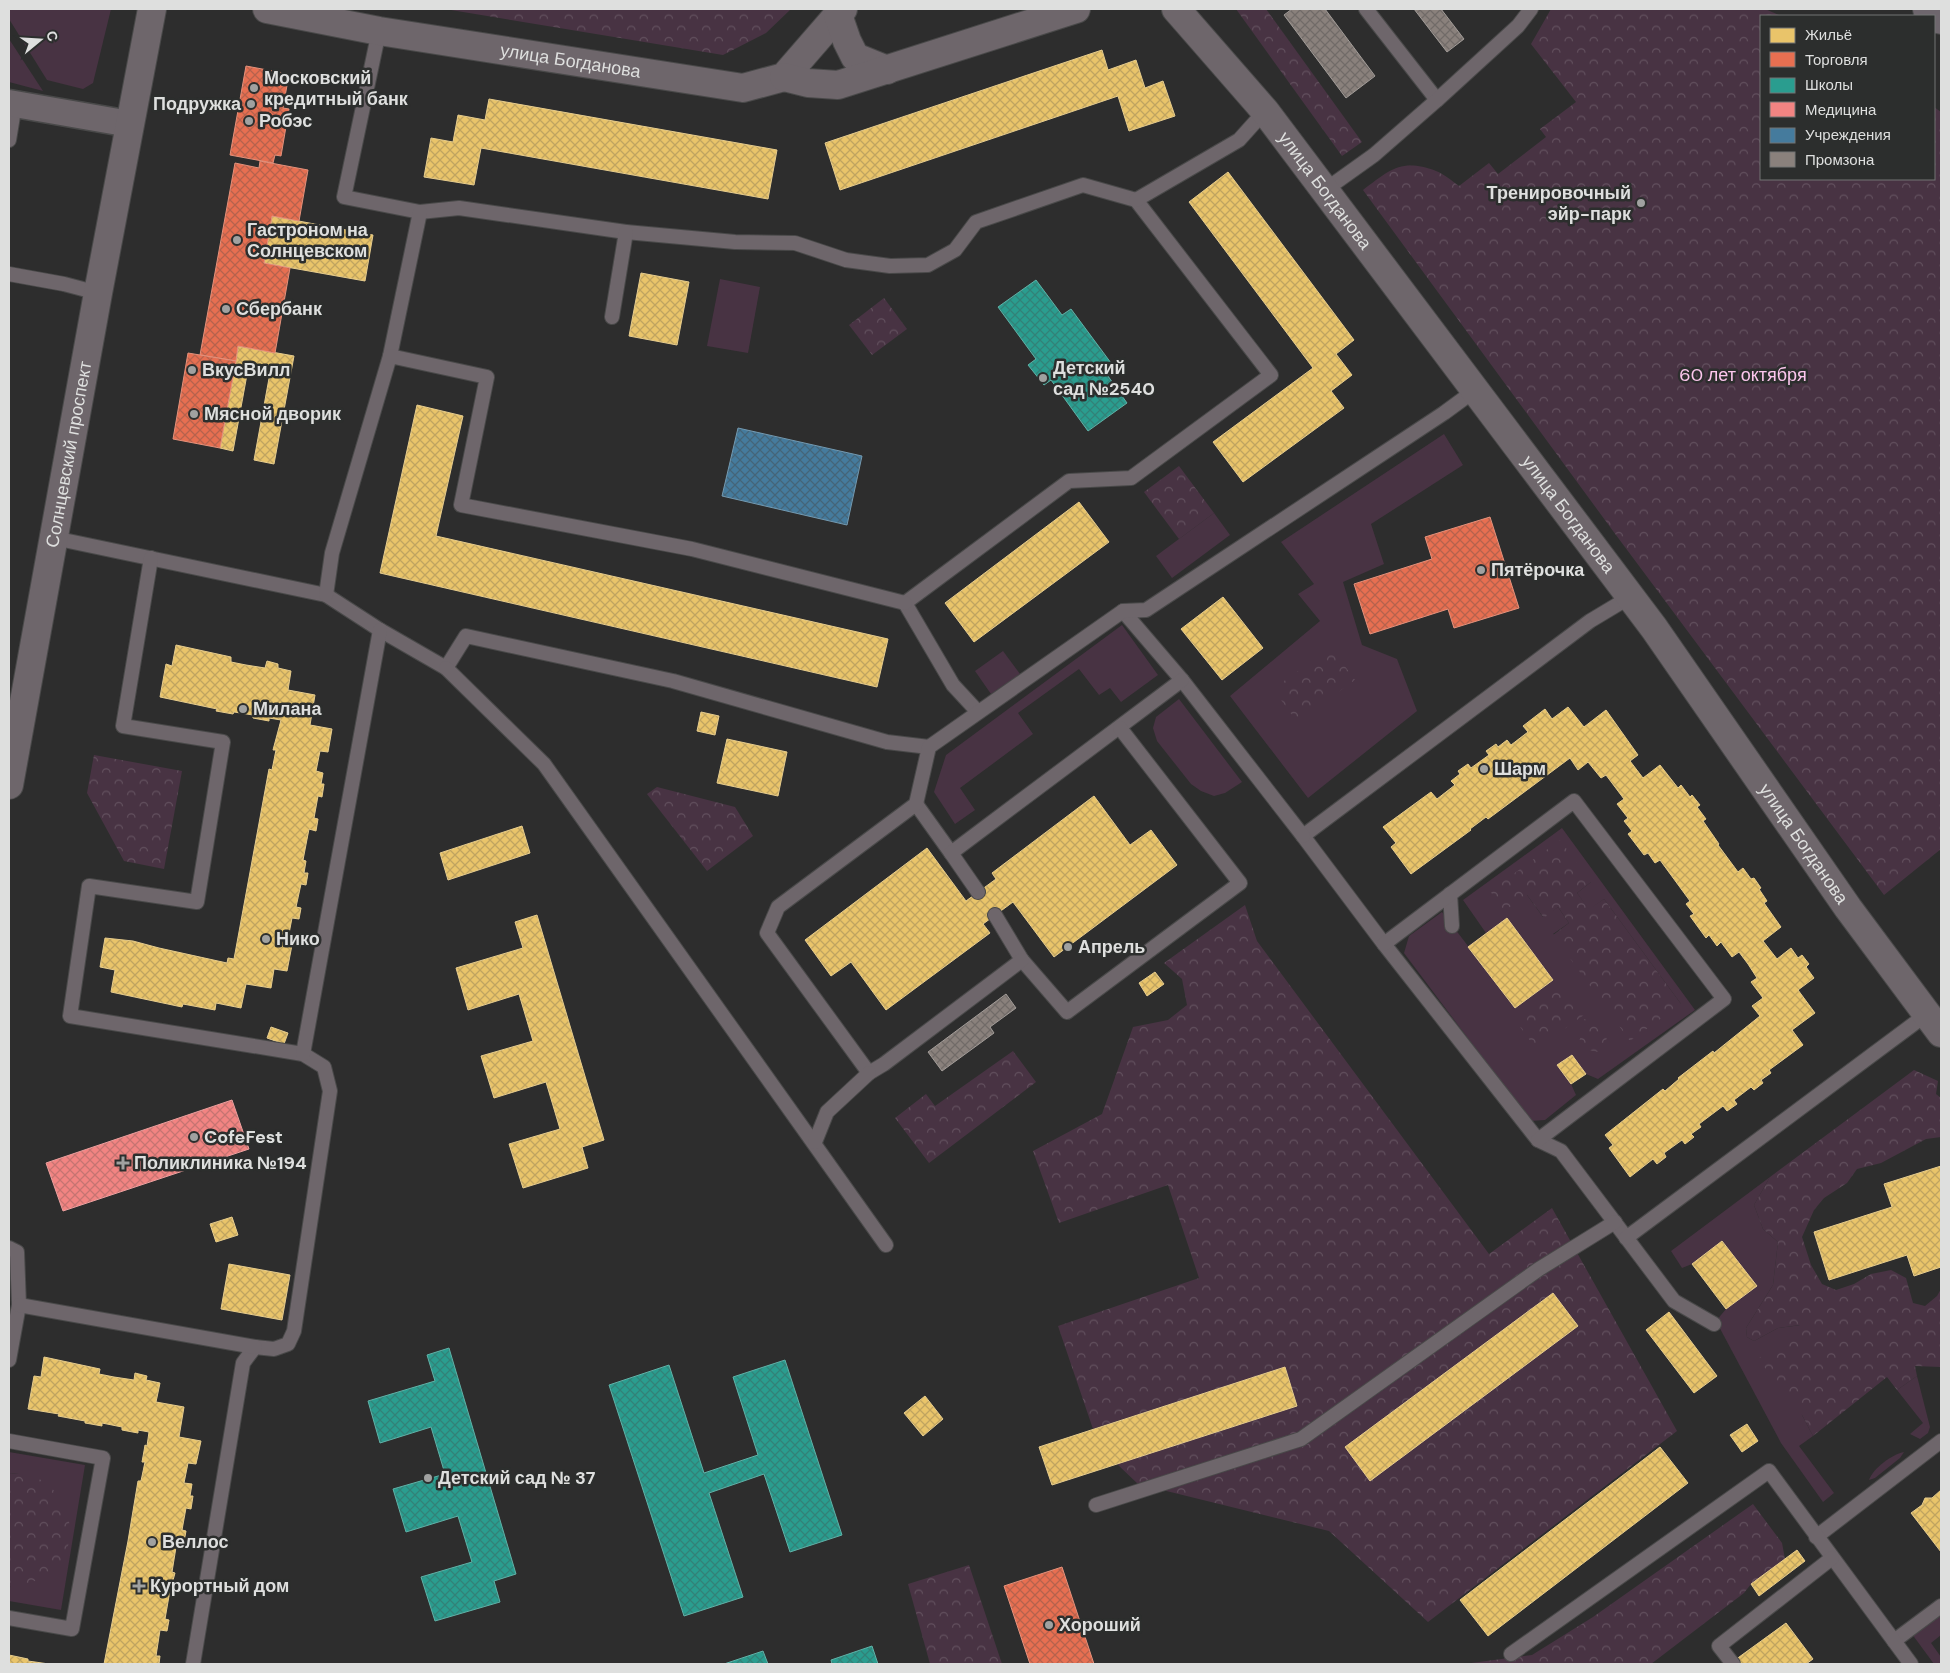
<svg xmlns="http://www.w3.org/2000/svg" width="1950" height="1673" viewBox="0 0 1950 1673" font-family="'DM Sans',sans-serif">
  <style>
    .green { fill: #483343; fill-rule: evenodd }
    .forest { fill: url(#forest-crowns) }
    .homes { fill: url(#homes-cross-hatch); stroke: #e6cc8d }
    .shops { fill: url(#shops-cross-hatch); stroke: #e4917b }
    .schools { fill: url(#schools-cross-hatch); stroke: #60b1a7 }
    .health { fill: url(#health-cross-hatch); stroke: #ec9f9e }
    .public { fill: url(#public-cross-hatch); stroke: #7399b0 }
    .industry { fill: url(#industry-cross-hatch); stroke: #a39d99 }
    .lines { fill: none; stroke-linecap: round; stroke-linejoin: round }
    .service-casing { stroke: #494949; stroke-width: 16 }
    .minor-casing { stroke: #494949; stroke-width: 29 }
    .tertiary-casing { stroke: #494949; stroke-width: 30 }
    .primary-casing { stroke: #494949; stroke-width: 30 }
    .service { stroke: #6e666b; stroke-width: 14 }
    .minor { stroke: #6e666b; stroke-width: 26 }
    .tertiary { stroke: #6e666b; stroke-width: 28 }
    .primary { stroke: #6e666d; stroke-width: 28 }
    .poi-dot { fill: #a0a1a0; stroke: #2c2e2d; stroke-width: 2 }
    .labels { text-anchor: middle; stroke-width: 5; stroke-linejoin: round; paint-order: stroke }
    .street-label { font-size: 18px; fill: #dedfde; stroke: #2c2e2d }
    .poi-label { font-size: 18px; font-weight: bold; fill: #dedfde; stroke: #2c2e2d; text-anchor: start }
    .park-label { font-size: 18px; fill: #fcc6ed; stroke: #2c2e2d }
  </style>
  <defs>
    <pattern id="forest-crowns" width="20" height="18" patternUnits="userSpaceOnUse" patternTransform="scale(1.25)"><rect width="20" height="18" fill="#483343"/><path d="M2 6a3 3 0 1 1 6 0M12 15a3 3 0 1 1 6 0" fill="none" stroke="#62505e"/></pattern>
    <pattern id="homes-cross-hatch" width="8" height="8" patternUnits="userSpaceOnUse" patternTransform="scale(1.25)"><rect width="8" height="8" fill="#e9c46a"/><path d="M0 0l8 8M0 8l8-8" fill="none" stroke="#c0a460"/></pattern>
    <pattern id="shops-cross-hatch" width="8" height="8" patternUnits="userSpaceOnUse" patternTransform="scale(1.25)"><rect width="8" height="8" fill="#e76f51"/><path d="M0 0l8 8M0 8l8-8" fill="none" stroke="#b6624d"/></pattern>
    <pattern id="schools-cross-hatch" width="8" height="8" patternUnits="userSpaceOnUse" patternTransform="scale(1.25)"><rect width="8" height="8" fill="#2a9d8f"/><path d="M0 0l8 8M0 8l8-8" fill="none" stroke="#328278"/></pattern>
    <pattern id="health-cross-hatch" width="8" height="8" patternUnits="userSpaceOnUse" patternTransform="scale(1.25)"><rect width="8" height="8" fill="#f28482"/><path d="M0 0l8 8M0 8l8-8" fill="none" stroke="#c67472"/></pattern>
    <pattern id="public-cross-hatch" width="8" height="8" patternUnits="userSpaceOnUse" patternTransform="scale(1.25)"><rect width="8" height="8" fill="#457b9d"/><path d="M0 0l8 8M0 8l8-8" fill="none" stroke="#446579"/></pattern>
    <pattern id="industry-cross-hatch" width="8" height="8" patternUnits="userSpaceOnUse" patternTransform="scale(1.25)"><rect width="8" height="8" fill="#8a817c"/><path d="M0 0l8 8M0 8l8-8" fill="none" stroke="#716b68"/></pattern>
  </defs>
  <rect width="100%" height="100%" fill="#2d2d2d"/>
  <!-- green -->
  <g class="green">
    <path d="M9,9H111L93,83L83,89L47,80L9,19Z"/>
    <path d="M9,39L43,91L9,82Z"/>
    <path d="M720,279L760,287L748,353L707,346Z"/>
    <path d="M1444,434L1463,465L1371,524L1384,564L1343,582L1362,645L1397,659L1417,711L1308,798L1230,696L1320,621L1298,594L1314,584L1281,542Z"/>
    <path d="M1214,513L1230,535L1172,578L1156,556Z"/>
    <path d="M1122,625L1158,675L1121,702L1110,688L1099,695L1079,669L1018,713L1033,734L960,788L975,810L955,824L934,792L946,755Z"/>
    <path d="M1003,651L1020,674L991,694L975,671Z"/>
    <path d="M1179,699L1242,782L1225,793L1214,796L1201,791L1191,784L1157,741L1153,728L1156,717Z"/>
    <path d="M1562,828L1695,1010L1598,1079L1586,1074L1572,1055L1558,1066L1571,1084L1576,1095L1545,1120L1530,1121L1404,953L1409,936L1442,912L1468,946L1486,933L1463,900ZM1591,882L1577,893L1589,910L1604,899L1681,1004L1553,934L1569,923L1558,907L1543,917L1527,895Z"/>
    <path d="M1770,1177L1754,1205L1763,1229L1778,1242L1773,1285L1746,1328L1747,1337L1754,1341L1778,1328L1801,1325L1802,1415L1813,1436L1799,1446L1834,1493L1823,1502L1781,1443L1716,1321L1726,1309L1756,1286L1722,1241L1692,1264L1682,1268L1671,1251Z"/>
    <path d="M1917,1376L1930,1427L1928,1433L1920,1439L1910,1434L1923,1423L1897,1390Z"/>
    <path d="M9,1452L85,1465L61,1610L9,1601L19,1473L9,1474Z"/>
    <path d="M1904,1452L1900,1458L1875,1478L1869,1480C1873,1468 1893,1454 1904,1452Z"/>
    <path d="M1941,1606V1635L1931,1643L1941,1657V1664H1934L1909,1630Z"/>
  </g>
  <!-- forest -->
  <g class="forest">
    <path d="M445,9H791L766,33L723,55Z"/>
    <path d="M1236,9H1266L1362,142L1342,156Z"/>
    <path d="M1551,9H1765L1781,16H1761V179H1934V107L1941,112V849L1884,895L1613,531L1363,190C1390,170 1401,158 1436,171C1444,174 1452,181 1459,186L1489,163L1498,174L1546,137L1540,129L1576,102L1531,44Z"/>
    <path d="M884,298L907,329L872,355L849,325Z"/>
    <path d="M1179,466L1214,513L1179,539L1144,492Z"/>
    <path d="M1331,647L1355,680L1297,722L1273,689Z"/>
    <path d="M94,755L182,771L164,869L124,861L87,793Z"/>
    <path d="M657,787L735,807L753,836L707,871L647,794Z"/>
    <path d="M1560,840L1591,882L1577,893L1589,909L1604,899L1681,1004L1630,1041L1553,935L1569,923L1558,907L1544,918L1527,895L1504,911L1490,891Z"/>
    <path d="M1245,905L1257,941L1489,1254L1552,1208L1677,1431L1428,1622L1329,1531L1138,1484L1117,1464L1297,1406L1285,1367L1093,1429L1058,1326L1199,1278L1168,1185L1059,1223L1033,1151L1102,1114L1133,1027L1168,1020L1187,1005L1182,979L1164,963Z"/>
    <path d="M1563,986L1584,1015L1536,1049L1516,1021Z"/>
    <path d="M1584,1019L1610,1025L1603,1053L1578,1048Z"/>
    <path d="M1013,1051L1036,1082L929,1163L895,1118L926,1094L935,1106Z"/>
    <path d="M1914,1070L1938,1081L1936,1094L1941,1098V1137L1926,1139L1881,1163L1857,1169L1847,1183L1824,1198L1814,1210L1802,1237L1811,1265L1822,1284L1836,1290L1854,1284L1871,1274L1891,1270L1906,1278L1913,1303L1925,1306L1937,1296L1941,1289V1367L1915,1366L1917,1376L1897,1390L1887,1377L1813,1436L1802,1415L1758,1359L1800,1325L1778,1328L1754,1341L1747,1337L1746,1328L1773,1285L1778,1242L1763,1229L1754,1205L1770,1177Z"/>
    <path d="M19,1473C26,1475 35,1476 41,1480C73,1499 82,1548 50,1573C38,1582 25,1584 10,1586L9,1474Z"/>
    <path d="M1753,1504L1782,1543L1785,1559L1751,1584L1744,1593L1651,1664H1464L1532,1655L1593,1617Z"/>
    <path d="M969,1565L1002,1664H930L908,1584Z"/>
  </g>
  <!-- homes -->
  <g class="homes">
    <path d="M1102,50L1108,70L1136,60L1145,88L1163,81L1175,116L1129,131L1118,96L840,190L825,143Z"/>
    <path d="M489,99L777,150L768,199L481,148L474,185L424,177L431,138L453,142L458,115L485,120Z"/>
    <path d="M1228,172L1354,340L1336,354L1352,375L1331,391L1344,408L1243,482L1213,442L1313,368L1189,202Z"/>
    <path d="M272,216L373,235L365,281L264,263Z"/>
    <path d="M641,273L689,282L677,345L629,336Z"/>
    <path d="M238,346L294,356L274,464L254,460L270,373L248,369L233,451L220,448Z"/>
    <path d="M417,405L463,416L436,536L888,639L877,687L380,573Z"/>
    <path d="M1079,502L1109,542L974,642L945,603Z"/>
    <path d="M1223,597L1263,648L1222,680L1181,629Z"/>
    <path d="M176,645L231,657V662L246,665L265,668L267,661L278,664V668L291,671L288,690L315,695L310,725L332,729L328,752L320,751L316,771L323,773L321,784H324L322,797L318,796L314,818L318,819L316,831L309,829L303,860L306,861L304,873H308L306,885L301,884L296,907L301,908L299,919L292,918L287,944L292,945L287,971L274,969L271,988L246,984L241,1008L216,1003L215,1010L183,1004L182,1007L111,992L115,970L100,967L105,938L133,941L159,948L227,963L228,958L234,959L269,769L272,770L276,750H273L281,720L269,718V721L253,718V715L234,712L233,714L216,711L217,709L160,697L166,664L172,666Z"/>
    <path d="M1568,707L1584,727L1606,710L1638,755L1630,761L1643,778L1660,765L1678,788L1681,785L1690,797L1692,795L1700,805L1697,807L1706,819L1703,821L1719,844L1718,845L1738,872L1743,868L1751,879L1754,878L1761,888L1759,889L1767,901L1764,903L1781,927L1763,941L1777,959L1791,948L1798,958L1802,955L1809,964L1806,967L1814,978L1798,990L1815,1013L1792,1030L1803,1045L1769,1070L1771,1073L1761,1080L1763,1083L1754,1090L1751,1087L1734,1100L1737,1104L1727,1111L1723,1106L1699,1124L1701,1127L1691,1134L1694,1137L1685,1144L1682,1140L1664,1153L1666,1157L1657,1164L1653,1159L1630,1177L1609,1148L1613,1145L1605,1135L1663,1089L1665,1091L1679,1079L1678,1078L1713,1051L1714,1053L1760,1016L1752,1006L1763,998L1751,982L1757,978L1748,964L1739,952L1732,957L1721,942L1717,946L1709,935L1706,938L1690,916L1694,914L1686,904L1690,901L1660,860L1655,863L1648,853L1644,855L1628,834L1632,831L1624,821L1628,818L1617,804L1624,799L1606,775L1601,778L1588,762L1578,770L1570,758L1488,819L1486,817L1470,829L1471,830L1411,874L1391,847L1396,843L1383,827L1431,792L1437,799L1455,785L1451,781L1460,774L1458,771L1468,764L1471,768L1489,755L1486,751L1496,744L1498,747L1507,740L1511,745L1528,732L1523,726L1545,709L1552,719Z"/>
    <path d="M701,712L719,716L715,735L697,731Z"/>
    <path d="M727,739L787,752L778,796L717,783Z"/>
    <path d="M1094,796L1130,845L1151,830L1177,865L1054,957L1013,902L983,924L990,933L886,1010L851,962L831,976L805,940L927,848L966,901L996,879L992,873Z"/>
    <path d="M522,826L530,853L448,880L440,853Z"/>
    <path d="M537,915L604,1140L582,1147L588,1168L523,1188L509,1144L560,1129L546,1082L494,1098L481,1056L533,1041L519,994L468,1010L456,968L523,948L515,922Z"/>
    <path d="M1507,918L1553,980L1515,1008L1468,947Z"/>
    <path d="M1155,972L1164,984L1147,996L1139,983Z"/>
    <path d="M271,1027L288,1033L284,1044L267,1038Z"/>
    <path d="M1572,1055L1586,1074L1571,1084L1557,1065Z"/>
    <path d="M1941,1166V1267L1914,1276L1907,1255L1829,1280L1814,1232L1892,1207L1884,1184Z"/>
    <path d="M232,1217L238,1235L216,1242L210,1224Z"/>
    <path d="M1722,1241L1757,1286L1726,1309L1692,1264Z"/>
    <path d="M229,1264L290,1275L282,1320L221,1309Z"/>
    <path d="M1553,1293L1578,1326L1370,1481L1345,1447Z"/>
    <path d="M1669,1312L1717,1376L1694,1393L1646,1330Z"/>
    <path d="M44,1357L100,1369L99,1374L114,1377L134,1380L135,1373L147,1376L146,1380L160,1383L156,1402L184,1407L179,1437L201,1441L196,1464L188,1463L184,1483L192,1484L190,1496H193L191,1509L186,1508L182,1530L186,1531L184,1542L177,1541L172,1572L175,1573L172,1584L176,1585L174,1597L169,1596L165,1619L169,1620L167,1631L160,1630L156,1656H160L159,1664H104L128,1541L138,1481H141L145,1462H142L144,1451L145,1445L147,1446L149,1432L138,1430V1433L122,1430V1427L102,1423V1426L91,1424L85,1423V1421L58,1416L59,1414L28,1409L34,1376L41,1377Z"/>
    <path d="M1285,1367L1297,1406L1052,1485L1039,1447Z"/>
    <path d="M925,1396L943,1419L923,1436L904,1413Z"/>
    <path d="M1747,1424L1758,1441L1742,1452L1730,1435Z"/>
    <path d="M1660,1447L1688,1483L1488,1636L1460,1600Z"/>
    <path d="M1941,1490V1552L1911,1513L1922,1505L1925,1498H1932Z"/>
    <path d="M1797,1550L1805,1561L1759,1596L1751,1584Z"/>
    <path d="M1786,1623L1813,1659L1806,1664H1739L1735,1660Z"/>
    <path d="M9,1655L28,1659V1661L49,1664H9Z"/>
  </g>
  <!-- shops -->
  <g class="shops">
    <path d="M246,66L289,74L283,108L289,109L281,156L275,155L273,163L230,155Z"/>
    <path d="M260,161L308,170L299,221L272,216L264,263L290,268L275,353L238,346L236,361L200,355L235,163L259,168Z"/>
    <path d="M188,353L236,361L220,448L173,439Z"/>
    <path d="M1490,517L1519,608L1454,628L1448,609L1370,634L1354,584L1432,559L1425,537Z"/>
    <path d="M1062,1567L1094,1664H1030L1004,1586Z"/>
  </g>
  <!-- schools -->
  <g class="schools">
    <path d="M1036,280L1062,315L1071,309L1111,363L1103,369L1127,403L1088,431L1051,380L1044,385L1028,365L1036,359L998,307Z"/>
    <path d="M449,1348L516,1574L494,1581L500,1602L435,1621L421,1577L472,1562L458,1516L406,1532L393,1489L445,1474L431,1427L380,1443L368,1401L435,1381L427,1355Z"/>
    <path d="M785,1360L842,1535L790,1552L764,1474L709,1493L743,1597L684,1616L609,1385L669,1365L704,1473L758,1455L733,1377Z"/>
    <path d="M872,1646L878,1664H832L831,1660Z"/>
    <path d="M763,1651L768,1664H724Z"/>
  </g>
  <!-- health -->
  <path class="health" d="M232,1100L249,1149L63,1211L46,1163Z"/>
  <!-- public -->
  <path class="public" d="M738,428L862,456L847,525L722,496Z"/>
  <!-- industry -->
  <g class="industry">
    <path d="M1292,9H1325L1375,76L1346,98L1284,15Z"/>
    <path d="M1414,9H1441L1464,39L1447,52Z"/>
    <path d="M1006,994L1016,1008L990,1027L994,1033L942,1071L928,1052Z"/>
  </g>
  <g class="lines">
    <!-- service casing -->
    <g class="service-casing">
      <g id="service">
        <path d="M1366,9L1437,100"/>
        <path d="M379,31L344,197L420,212L459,208L626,232L735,242L795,243L846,260L890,266L928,265L955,250L976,222L1083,185L1136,200L1271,375L1131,478L1069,481L905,603L953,685L978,712"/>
        <path d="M9,140L15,104"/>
        <path d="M1325,190L1374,155L1437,100L1518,26L1531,9"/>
        <path d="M1136,200L1239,140L1265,111"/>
        <path d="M9,274L64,284L98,293"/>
        <path d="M612,317L626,232"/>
        <path d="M390,356L420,212"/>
        <path d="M54,538L326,595L380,630L446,668L466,636L673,681L887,742L929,747"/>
        <path d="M151,558L123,726L223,742L197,902L89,886L70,1016L303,1054L324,1067L330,1091L294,1331L288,1344L274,1349L255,1347L243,1363L193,1664"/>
        <path d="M326,595L332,553L390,356L487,377L461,505L692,549L905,603"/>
        <path d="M1630,597L1590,621L1303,836L1384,944L1538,1140L1561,1151L1674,1301L1714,1324"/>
        <path d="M1123,611L1182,680L1303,836"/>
        <path d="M446,668L544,764L886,1245"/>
        <path d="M916,804L951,853"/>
        <path d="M978,892L951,853L1182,680"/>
        <path d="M1450,894L1452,926"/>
        <path d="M995,915L1022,960L1067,1012L1240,883L1120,728"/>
        <path d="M1384,944L1574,801L1724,999L1538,1140"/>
        <path d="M1022,960L884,1064L869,1073L767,933L778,907L916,804L929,747L1123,611L1146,610L1444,413L1474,391"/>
        <path d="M303,1054L380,630"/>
        <path d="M815,1142L827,1112L869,1073"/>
        <path d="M1626,1238L1927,1014"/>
        <path d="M9,1248L17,1252L19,1305L9,1360"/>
        <path d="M19,1305L255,1347"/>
        <path d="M9,1441L103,1458L72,1629L9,1618"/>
        <path d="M1096,1505L1301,1439L1539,1269L1615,1222"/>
        <path d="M1816,1537L1941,1441"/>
        <path d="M1894,1641L1941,1606"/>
        <path d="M1511,1654L1769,1471L1911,1664"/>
        <path d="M1733,1664L1719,1646L1832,1558"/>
      </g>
    </g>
    <!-- minor casing -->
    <g class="minor-casing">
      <path id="minor" d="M9,103L130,124"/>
    </g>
    <!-- tertiary casing -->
    <g class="tertiary-casing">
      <g id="tertiary">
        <path id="s1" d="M267,9L379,31L743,88L784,77L843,9"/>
        <path id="s2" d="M1176,9L1265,111L1654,628L1848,908L1941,1033"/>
        <path d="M838,15L847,41L855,57L887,70"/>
        <path d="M784,77L808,83L838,85L1076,9"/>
        <path id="s3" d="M9,785L98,293L152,9"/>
      </g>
    </g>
    <!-- primary casing -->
    <g class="primary-casing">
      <path id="primary" d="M1927,9L1941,20"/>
    </g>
    <!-- service -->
    <use href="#service" class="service"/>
    <!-- minor -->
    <use href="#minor" class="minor"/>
    <!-- tertiary -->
    <use href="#tertiary" class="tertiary"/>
    <!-- primary -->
    <use href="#primary" class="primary"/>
  </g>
  <!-- markers -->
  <g class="poi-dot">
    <circle cx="254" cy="88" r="5"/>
    <circle cx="251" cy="104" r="5"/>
    <circle cx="249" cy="121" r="5"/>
    <circle cx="1641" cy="203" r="5"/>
    <circle cx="237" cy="240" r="5"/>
    <circle cx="226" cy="309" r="5"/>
    <circle cx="192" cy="370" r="5"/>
    <circle cx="1043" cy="378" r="5"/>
    <circle cx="194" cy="414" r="5"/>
    <circle cx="1481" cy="570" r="5"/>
    <circle cx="243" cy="709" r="5"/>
    <circle cx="1484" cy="769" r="5"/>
    <circle cx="266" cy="939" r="5"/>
    <circle cx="1068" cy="947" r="5"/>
    <circle cx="194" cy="1137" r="5"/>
    <path d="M120.5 1155.5h5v5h5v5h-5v5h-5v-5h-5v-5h5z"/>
    <circle cx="428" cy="1478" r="5"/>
    <circle cx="152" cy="1542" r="5"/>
    <path d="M136.5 1578.5h5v5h5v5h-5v5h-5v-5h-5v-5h5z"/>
    <circle cx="1049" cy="1625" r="5"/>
  </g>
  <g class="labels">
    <!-- street labels -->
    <g class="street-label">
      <text dy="6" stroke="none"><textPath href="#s1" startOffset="308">улица Богданова</textPath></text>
      <text dy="6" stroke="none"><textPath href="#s2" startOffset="235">улица Богданова</textPath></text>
      <text dy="6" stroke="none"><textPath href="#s3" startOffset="336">Солнцевский проспект</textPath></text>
      <text dy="6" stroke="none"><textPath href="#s2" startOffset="640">улица Богданова</textPath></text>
      <text dy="6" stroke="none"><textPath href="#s2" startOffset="1045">улица Богданова</textPath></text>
    </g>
    <!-- poi labels -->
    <g class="poi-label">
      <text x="264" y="84">Московский<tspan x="264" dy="21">кредитный банк</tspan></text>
      <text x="241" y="110" text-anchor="end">Подружка</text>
      <text x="259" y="127">Робэс</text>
      <text x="1631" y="199" text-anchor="end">Тренировочный<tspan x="1631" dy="21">эйр-парк</tspan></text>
      <text x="247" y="236">Гастроном на<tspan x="247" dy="21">Солнцевском</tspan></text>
      <text x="236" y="315">Сбербанк</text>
      <text x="1053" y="374">Детский<tspan x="1053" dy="21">сад №2540</tspan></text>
      <text x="202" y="376">ВкусВилл</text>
      <text x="204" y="420">Мясной дворик</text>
      <text x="1491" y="576">Пятёрочка</text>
      <text x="253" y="715">Милана</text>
      <text x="1494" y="775">Шарм</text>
      <text x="276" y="945">Нико</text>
      <text x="1078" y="953">Апрель</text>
      <text x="204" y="1143">CofeFest</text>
      <text x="134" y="1169">Поликлиника №194</text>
      <text x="438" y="1484">Детский сад № 37</text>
      <text x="162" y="1548">Веллос</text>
      <text x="150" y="1592">Курортный дом</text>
      <text x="1059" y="1631">Хороший</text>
    </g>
    <!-- park labels -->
    <g class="park-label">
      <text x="1743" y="381">60 лет октября</text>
    </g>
  </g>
  <!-- border -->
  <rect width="1950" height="1673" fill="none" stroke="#dedfde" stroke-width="20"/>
  <!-- legend -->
  <rect x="1760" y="15" width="175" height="165" fill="#2c2e2d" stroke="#737574"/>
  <rect x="1770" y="28" width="25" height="15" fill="#e9c46a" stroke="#737574"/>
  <text x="1805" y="40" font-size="15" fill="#dedfde">Жильё</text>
  <rect x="1770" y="52" width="25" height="15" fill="#e76f51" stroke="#737574"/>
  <text x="1805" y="65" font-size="15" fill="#dedfde">Торговля</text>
  <rect x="1770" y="78" width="25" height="15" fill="#2a9d8f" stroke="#737574"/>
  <text x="1805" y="90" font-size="15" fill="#dedfde">Школы</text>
  <rect x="1770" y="102" width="25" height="15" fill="#f28482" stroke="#737574"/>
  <text x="1805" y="115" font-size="15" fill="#dedfde">Медицина</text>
  <rect x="1770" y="128" width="25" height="15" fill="#457b9d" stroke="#737574"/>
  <text x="1805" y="140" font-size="15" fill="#dedfde">Учреждения</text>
  <rect x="1770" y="152" width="25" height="15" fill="#8a817c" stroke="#737574"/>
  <text x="1805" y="165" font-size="15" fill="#dedfde">Промзона</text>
  <!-- north arrow -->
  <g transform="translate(40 40) rotate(72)" stroke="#2c2e2d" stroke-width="4" paint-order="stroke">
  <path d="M0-4L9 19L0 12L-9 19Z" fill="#dedfde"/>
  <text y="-8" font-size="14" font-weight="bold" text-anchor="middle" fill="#dedfde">С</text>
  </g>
</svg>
